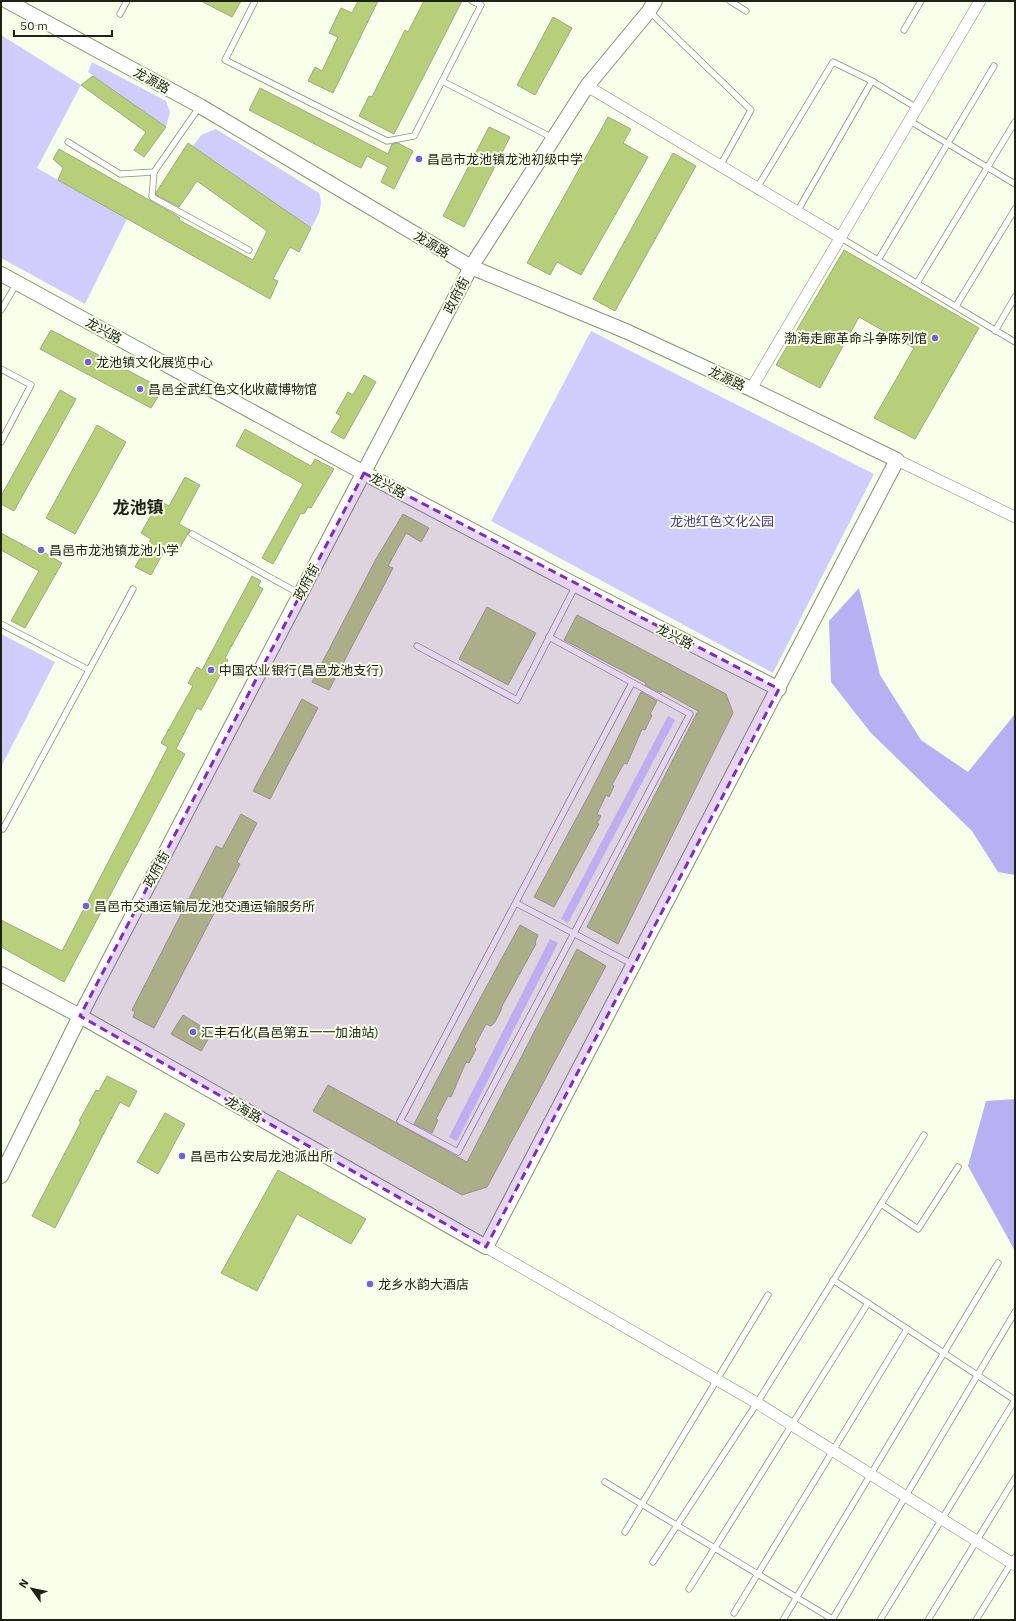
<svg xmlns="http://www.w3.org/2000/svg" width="1016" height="1621" viewBox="0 0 1016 1621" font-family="'IBM Plex Sans','Noto Sans SC',sans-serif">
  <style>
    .green { fill: #cfcdfe }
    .water { fill: #b5b1f2 }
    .building { fill: #b7cf79; stroke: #9ea887 }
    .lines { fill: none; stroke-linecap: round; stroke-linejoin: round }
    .service-casing { stroke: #879171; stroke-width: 7 }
    .minor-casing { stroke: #879171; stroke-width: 12 }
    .tertiary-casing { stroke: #879171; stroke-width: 16 }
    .service { stroke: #fff; stroke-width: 5.5 }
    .minor { stroke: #fff; stroke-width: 11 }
    .tertiary { stroke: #fff; stroke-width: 14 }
    .marked { fill: #7b2cbf; fill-opacity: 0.2; stroke: #7b2cbf; stroke-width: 3; stroke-dasharray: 8 5; stroke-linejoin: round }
    .poi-dot { fill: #7460db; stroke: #f7fee9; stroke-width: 1.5 }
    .labels { text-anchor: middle; stroke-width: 4; stroke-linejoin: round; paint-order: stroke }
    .street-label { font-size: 13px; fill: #1e2215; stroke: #f7fee9 }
    .poi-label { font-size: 13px; fill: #1e2215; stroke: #f7fee9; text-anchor: start }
    .park-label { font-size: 13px; fill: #4b3a97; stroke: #f7fee9 }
    .district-label { font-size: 17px; font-weight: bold; fill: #1e2215; stroke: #f7fee9 }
  </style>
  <rect width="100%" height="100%" fill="#f7fee9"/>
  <!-- green -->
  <g class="green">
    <path d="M1,35L81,85L37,168L127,219L85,304L1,258Z"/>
    <path d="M92,62L166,101L170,112L166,127L88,72Z"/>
    <path d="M216,129L319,193C324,207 318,216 311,228L193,146L201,135Z"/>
    <path d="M591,331L874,474L773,673L491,521Z"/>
    <path d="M1,634L55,662L1,767Z"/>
    <path d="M668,716L675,720L568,923L561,919Z"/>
    <path d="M550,939L558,943L457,1141L449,1137Z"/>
  </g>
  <!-- water -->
  <g class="water">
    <path d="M859,588L880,675L921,740L968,772L1015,714V875L998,872L972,831L871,733L831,682L829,621Z"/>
    <path d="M1015,1099V1251L968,1166L986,1101Z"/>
  </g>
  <!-- building -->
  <g class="building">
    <path d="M201,1H241L232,17Z"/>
    <path d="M358,1H378L333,93L308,81L315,67L322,71L338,37L329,33L341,8L352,13Z"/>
    <path d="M424,1H462L394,134L359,116L369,96L372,97L405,30L408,32Z"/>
    <path d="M553,17L572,28L535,95L517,85Z"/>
    <path d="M93,76L166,127L144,157L134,150L146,132L81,85Z"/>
    <path d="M260,88L388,154L392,144L398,143L413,151L394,189L381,182L388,167L367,156L361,168L249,110Z"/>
    <path d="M608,117L631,129L623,143L648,157L581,275L557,262L550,275L527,263Z"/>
    <path d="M489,127L510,137L464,227L443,216Z"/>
    <path d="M188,143L311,228L299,252L290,247L273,279L278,281L270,299L58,180L63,168L53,159L59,149L174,214L180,218L179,220L253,260L267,231L197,181L179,207L156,195L157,191Z"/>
    <path d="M673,153L696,166L615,311L593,299Z"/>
    <path d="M844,250L979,328L915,439L874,418L914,348L859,317L820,388L776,365Z"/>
    <path d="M51,330L163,389L151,408L40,349Z"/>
    <path d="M364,375L376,382L344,439L331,432L341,416L336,413L348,392L353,395Z"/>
    <path d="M60,390L76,399L14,511L1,504V496Z"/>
    <path d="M97,425L126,442L75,534L46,518Z"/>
    <path d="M245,429L311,466L315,459L334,469L311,508L308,507L304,514L301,513L273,564L262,558L303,484L236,446Z"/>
    <path d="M185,477L200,485L179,524L190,530L176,554L166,548L151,575L135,567L151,539L141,533L159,501L169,506Z"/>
    <path d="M403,514L429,528L421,542L406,533L388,566L393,568L329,690L312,682L376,559Z"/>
    <path d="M1,533L38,553L40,550L62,563L25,628L11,621L39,571L1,550Z"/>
    <path d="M252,576L261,581L258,586L263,589L225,658L228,660L201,710L197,708L176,749L185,754L64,982L1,947V920L62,951L168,747L161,743L193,686L188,683L197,667L202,670Z"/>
    <path d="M487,607L536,633L508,685L459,659Z"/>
    <path d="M577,615L726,694L733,713L618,944L587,927L698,711L662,691L661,693L645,685L646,683L564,640Z"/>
    <path d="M641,692L657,701L650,714L652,715L645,730L642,729L627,764L624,763L612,785L614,786L609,797L606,795L597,814L601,816L597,823L599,824L554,907L534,897L590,793Z"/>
    <path d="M302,699L318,708L270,799L253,791Z"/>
    <path d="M241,814L257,823L237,862L240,864L154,1028L133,1017L135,1012L132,1010L216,846L222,849Z"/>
    <path d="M520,925L538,935L535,943L536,944L501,1008H502L495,1022L491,1026L486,1024L474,1047L476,1049L469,1063L466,1062L451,1097L448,1096L436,1119L438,1120L432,1133L414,1124L463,1030Z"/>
    <path d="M577,949L606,966L487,1187L462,1195L313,1111L328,1085L467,1162Z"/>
    <path d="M183,1015L212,1033L201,1051L171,1034Z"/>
    <path d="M107,1076L137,1091L129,1107L120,1102L55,1228L32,1216L81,1122L79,1121L96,1090L99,1091Z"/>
    <path d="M165,1113L185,1124L158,1174L137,1162Z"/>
    <path d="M278,1170L366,1219L351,1244L297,1214L257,1291L221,1273Z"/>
  </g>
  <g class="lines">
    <!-- service casing -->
    <g class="service-casing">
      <g id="service">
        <path d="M255,1L225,60L387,141L414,136L481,5L472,1"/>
        <path d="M730,1L746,11"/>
        <path d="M649,11L751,110L720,166"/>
        <path d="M120,14L127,1"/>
        <path d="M904,30L921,1"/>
        <path d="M442,81L553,138"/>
        <path d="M910,121L1015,184"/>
        <path d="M68,142L120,174L154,172L200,106"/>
        <path d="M154,172L152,197L249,250"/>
        <path d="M757,188L833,62L872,81L917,108"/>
        <path d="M797,212L872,81"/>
        <path d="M841,238L1015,342"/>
        <path d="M878,260L994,66"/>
        <path d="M917,283L1015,122"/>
        <path d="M956,306L1015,209"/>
        <path d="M1,310L17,283"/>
        <path d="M995,331L1015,297"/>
        <path d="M1,369L31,385L1,442"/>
        <path d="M192,534L300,594"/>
        <path d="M1,624L89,670"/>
        <path d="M549,637L690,714L458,1152L400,1121L632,683"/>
        <path d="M417,646L517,700L576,585"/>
        <path d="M1,828L3,829L133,589"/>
        <path d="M516,903L634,965"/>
        <path d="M881,1204L918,1229L958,1167"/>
        <path d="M833,1280L1015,1400"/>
        <path d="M605,1482L834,1620"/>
        <path d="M625,1532L768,1295"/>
        <path d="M653,1562L757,1403L924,1135"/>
        <path d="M689,1589L868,1303"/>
        <path d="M734,1613L907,1329"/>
        <path d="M783,1620L998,1263"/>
        <path d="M832,1620L1015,1312"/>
        <path d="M880,1620L1015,1400"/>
        <path d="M928,1620L1015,1478"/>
        <path d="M976,1620L1015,1557"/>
      </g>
    </g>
    <!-- minor casing -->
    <g class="minor-casing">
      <g id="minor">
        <path d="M587,86L841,238"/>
        <path d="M751,389L980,1"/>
        <path d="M897,460L1015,517"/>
        <path d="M486,1247L757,1403L1015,1565"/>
      </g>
    </g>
    <!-- tertiary casing -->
    <g class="tertiary-casing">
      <g id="tertiary">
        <path d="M1,274L364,473L570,582L779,689"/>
        <path d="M1,974L80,1016L486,1247L897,460L751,389L628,332L471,267L200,106L7,1"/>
        <path d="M1,1176L80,1016L471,267L587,86L649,11L655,1"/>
      </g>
    </g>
    <!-- service -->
    <use href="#service" class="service"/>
    <!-- minor -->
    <use href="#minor" class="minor"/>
    <!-- tertiary -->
    <use href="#tertiary" class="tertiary"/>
  </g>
  <!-- marked area -->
  <path class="marked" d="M364,473L779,689L486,1247L80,1016Z"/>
  <!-- markers -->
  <g class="poi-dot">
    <circle cx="419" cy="159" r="4"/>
    <circle cx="935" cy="338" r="4"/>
    <circle cx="88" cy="362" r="4"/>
    <circle cx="140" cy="389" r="4"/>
    <circle cx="41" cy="550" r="4"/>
    <circle cx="211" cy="670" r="4"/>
    <circle cx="86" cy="906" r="4"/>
    <circle cx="193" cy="1032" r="4"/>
    <circle cx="182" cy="1156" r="4"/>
    <circle cx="370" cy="1284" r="4"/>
  </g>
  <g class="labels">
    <!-- street labels -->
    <g class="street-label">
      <text transform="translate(152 80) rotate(29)" y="5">龙源路</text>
      <text transform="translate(432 244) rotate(31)" y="5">龙源路</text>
      <text transform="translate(456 295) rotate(-63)" y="5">政府街</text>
      <text transform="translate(104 330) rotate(29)" y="5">龙兴路</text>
      <text transform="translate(727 378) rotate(25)" y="5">龙源路</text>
      <text transform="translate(388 485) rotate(28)" y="5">龙兴路</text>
      <text transform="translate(306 582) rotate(-62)" y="5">政府街</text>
      <text transform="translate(675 636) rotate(27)" y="5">龙兴路</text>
      <text transform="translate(156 869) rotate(-62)" y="5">政府街</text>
      <text transform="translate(244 1109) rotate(30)" y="5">龙海路</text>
    </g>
    <!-- poi labels -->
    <g class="poi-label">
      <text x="427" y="164">昌邑市龙池镇龙池初级中学</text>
      <text x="927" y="343" text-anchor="end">渤海走廊革命斗争陈列馆</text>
      <text x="96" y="367">龙池镇文化展览中心</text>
      <text x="148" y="394">昌邑全武红色文化收藏博物馆</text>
      <text x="49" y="555">昌邑市龙池镇龙池小学</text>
      <text x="219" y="675">中国农业银行(昌邑龙池支行)</text>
      <text x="94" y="911">昌邑市交通运输局龙池交通运输服务所</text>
      <text x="201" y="1037">汇丰石化(昌邑第五一一加油站)</text>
      <text x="190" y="1161">昌邑市公安局龙池派出所</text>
      <text x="378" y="1289">龙乡水韵大酒店</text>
    </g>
    <!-- park labels -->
    <g class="park-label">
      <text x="722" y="526">龙池红色文化公园</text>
    </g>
    <!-- district labels -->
    <g class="district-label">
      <text x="138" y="513">龙池镇</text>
    </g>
  </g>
  <!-- border -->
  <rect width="1016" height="1621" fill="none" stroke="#1e2215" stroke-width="4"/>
  <!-- north arrow -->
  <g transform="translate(32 1589) rotate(303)" stroke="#f7fee9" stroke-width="3" paint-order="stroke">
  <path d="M0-3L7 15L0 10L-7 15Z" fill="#1e2215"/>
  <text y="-6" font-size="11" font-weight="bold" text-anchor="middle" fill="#1e2215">N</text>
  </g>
  <!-- scale -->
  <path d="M14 30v6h98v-6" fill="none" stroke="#1e2215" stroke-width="2"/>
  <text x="20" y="30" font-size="12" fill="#1e2215" stroke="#f7fee9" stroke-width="3" paint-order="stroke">50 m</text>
</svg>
